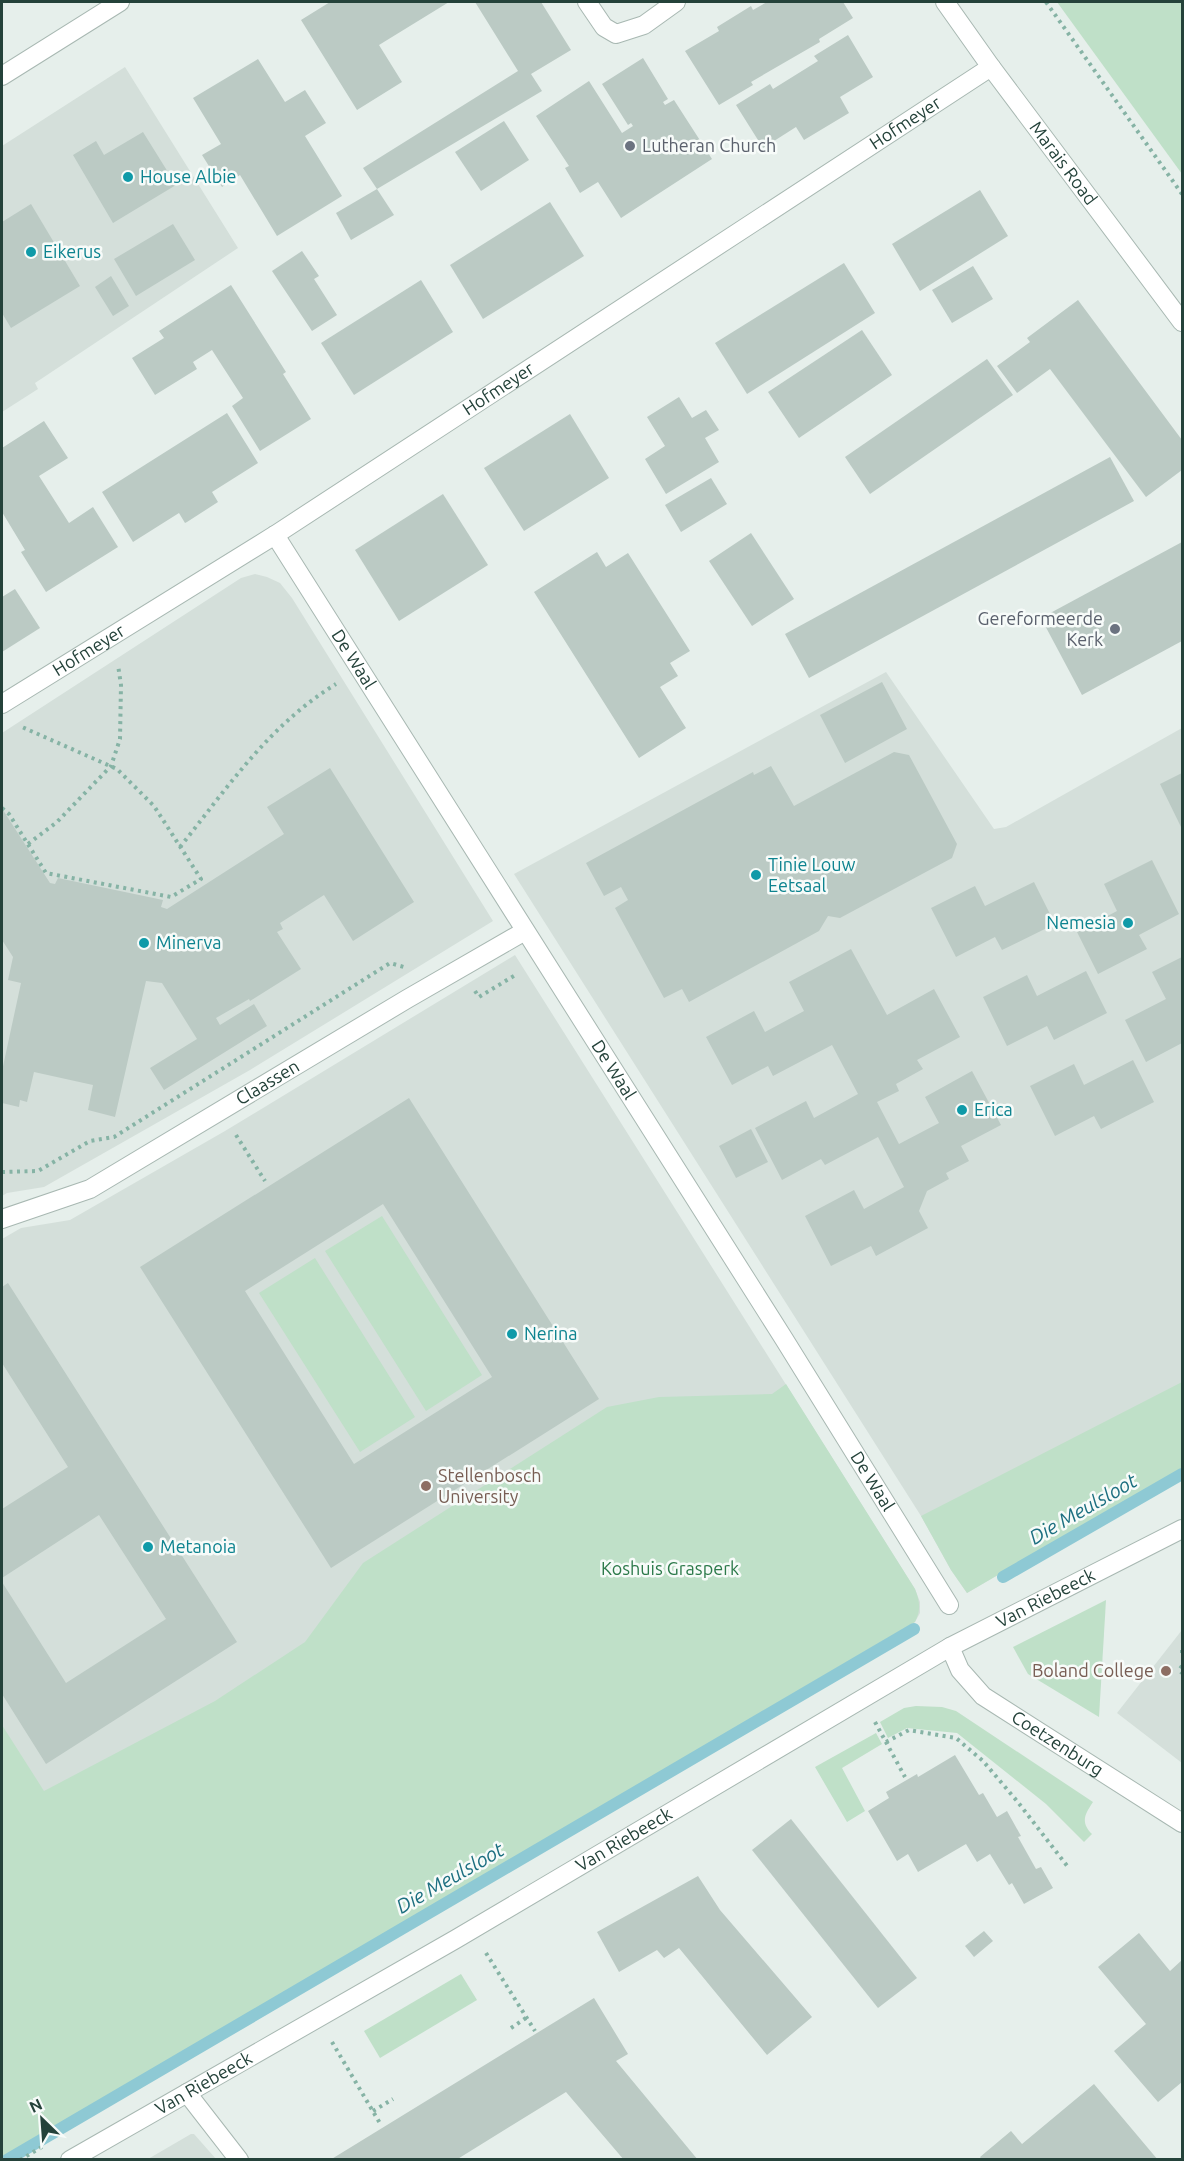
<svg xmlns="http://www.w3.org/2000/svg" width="1184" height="2161" viewBox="0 0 1184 2161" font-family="Ubuntu,sans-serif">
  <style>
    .built { fill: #d4dfda }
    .green { fill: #bfe0c8 }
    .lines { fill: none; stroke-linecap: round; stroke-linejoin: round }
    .stream { stroke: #8ec9d4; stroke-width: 12 }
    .building { fill: #bbcac4; fill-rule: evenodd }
    .minor-casing { stroke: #a8b8b2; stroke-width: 20 }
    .path { stroke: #86b3a5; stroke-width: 4; stroke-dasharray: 3 4.5; stroke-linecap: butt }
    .minor { stroke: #fff; stroke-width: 18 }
    .worship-dot { fill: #6b7280; stroke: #f7fbf9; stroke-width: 2 }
    .culture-dot { fill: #0f9aa8; stroke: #f7fbf9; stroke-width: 2 }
    .education-dot { fill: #8d6e63; stroke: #f7fbf9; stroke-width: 2 }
    .labels { text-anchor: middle; stroke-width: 5; stroke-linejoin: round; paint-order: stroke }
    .street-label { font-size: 18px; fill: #24423a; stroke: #f7fbf9 }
    .worship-label { font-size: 18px; fill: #5b616d; stroke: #f7fbf9; text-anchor: start }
    .culture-label { font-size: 18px; fill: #0d838f; stroke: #f7fbf9; text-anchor: start }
    .education-label { font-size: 18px; fill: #785e54; stroke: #f7fbf9; text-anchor: start }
    .park-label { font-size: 18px; fill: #2d7a4b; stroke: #f7fbf9 }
    .water-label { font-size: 20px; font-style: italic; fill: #1c6f80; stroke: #f7fbf9 }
  </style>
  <rect width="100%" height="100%" fill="#e6efeb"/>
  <!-- built -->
  <g class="built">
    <path d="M125,67L238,248L35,383L38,389L2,412V146Z"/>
    <path d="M255,574L267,577L280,583L292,598L493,921L250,1070L44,1187L7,1193L2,1196V733L241,578Z"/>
    <path d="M886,672L994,829L1006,827L1182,728V1468L967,1593L951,1570L921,1516L514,874Z"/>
    <path d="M515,955L915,1589L920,1602V1613L915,1622L2,2158V1239L21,1228L70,1220L225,1131Z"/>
    <path d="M1182,1630V1763L1117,1713Z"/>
    <path d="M191,2134H194L216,2159H148Z"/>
  </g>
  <!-- green -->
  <g class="green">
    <path d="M1057,2H1182V174Z"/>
    <path d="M382,1216L482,1375L426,1411L325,1251Z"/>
    <path d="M315,1258L415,1417L360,1452L259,1293Z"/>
    <path d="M1182,1382V1468L967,1593L951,1570L921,1516Z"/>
    <path d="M786,1384L915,1589C920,1602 921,1610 915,1622L2,2158V1725L44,1791L215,1701L305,1642L363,1563L607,1407L659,1397L772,1394Z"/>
    <path d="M1106,1600L1099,1717L1028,1674L1013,1647Z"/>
    <path d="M916,1706L942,1707L956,1711L1093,1802C1085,1814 1080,1822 1092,1834L1084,1842L1046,1804L957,1733L907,1728L888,1738L880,1722L904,1708Z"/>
    <path d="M876,1733L882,1744L842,1768L865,1811L847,1822L815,1767Z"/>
    <path d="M461,1974L477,2000L380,2058L364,2031Z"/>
  </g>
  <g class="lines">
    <!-- stream -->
    <g class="stream">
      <path d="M1003,1577L1182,1474"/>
      <path d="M7,2160L914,1629"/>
    </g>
  </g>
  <!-- building -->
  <g class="building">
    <path d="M330,2H449L379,45L402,82L357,110L301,20Z"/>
    <path d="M475,2H541L571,50L531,74L542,91L377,189L363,168L518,71Z"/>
    <path d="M767,2H843L853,18L819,39L820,42L751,82L753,85L719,105L685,51L719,31L717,27L751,6L753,10Z"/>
    <path d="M848,35L873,77L840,97L849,113L804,140L796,127L763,148L736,105L770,84L773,89L818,61L814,56Z"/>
    <path d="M643,58L668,99L663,102L665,105L674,100L712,159L621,218L598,182L580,193L565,168L569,166L536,116L589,81L622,133L633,126L631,123L628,125L602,84Z"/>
    <path d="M258,59L285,102L305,90L326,123L305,136L342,196L277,236L240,175L222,187L202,155L221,144L193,98Z"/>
    <path d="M504,121L529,160L481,191L455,152Z"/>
    <path d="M143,132L176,185L113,223L73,155L96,141L104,155Z"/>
    <path d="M377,189L394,215L351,240L336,213Z"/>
    <path d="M980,190L1008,236L920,291L892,244Z"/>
    <path d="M550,202L584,256L483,319L450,265Z"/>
    <path d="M31,204L80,286L11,328L2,313V222Z"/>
    <path d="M173,224L195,260L136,296L114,259Z"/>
    <path d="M302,251L319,276L314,279L337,315L312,331L272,271Z"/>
    <path d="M844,263L875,313L747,394L715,343Z"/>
    <path d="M973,266L993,299L952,323L932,290Z"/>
    <path d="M111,276L129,306L113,316L95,287Z"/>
    <path d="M421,280L453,332L354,395L321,343Z"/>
    <path d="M231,285L286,372L283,374L311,419L260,451L232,406L243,398L212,350L193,362L197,369L155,395L132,358L164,338L159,331Z"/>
    <path d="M1078,300L1182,440V470L1146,497L1050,369L1017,393L997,366L1030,342L1027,338Z"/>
    <path d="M862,330L892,375L799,438L768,392Z"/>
    <path d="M987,359L1013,395L870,494L845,457Z"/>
    <path d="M679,397L692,418L706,410L719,430L705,438L719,462L666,494L645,459L665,446L647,417Z"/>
    <path d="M227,413L258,463L212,492L218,502L187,522L185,523L179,513L133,542L102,492Z"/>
    <path d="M570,414L609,478L524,531L484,468Z"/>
    <path d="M44,421L68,458L39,476L69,523L93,507L118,547L46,592L21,552L25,550L2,512V448Z"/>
    <path d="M1110,457L1134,501L809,678L785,634Z"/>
    <path d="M711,478L727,504L681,532L665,505Z"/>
    <path d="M443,494L488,565L399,621L355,550Z"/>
    <path d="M751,533L794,599L752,626L709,561Z"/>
    <path d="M1182,542V641L1082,695L1041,618Z"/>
    <path d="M597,552L606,567L628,553L690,651L670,663L678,676L660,687L686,728L639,758L534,592Z"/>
    <path d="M15,589L40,628L2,652V597Z"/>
    <path d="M882,682L907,729L845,763L820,715Z"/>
    <path d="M894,752L909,755L957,844L952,858L840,918L828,916L819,931L689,1002L682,989L664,998L615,908L628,900L621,887L604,896L586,863L753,772L754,775L771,766L794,806Z"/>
    <path d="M330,768L414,902L353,941L324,895L280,923L283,929L277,932L301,969L250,1001L249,999L216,1018L220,1025L254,1004L267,1026L164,1090L150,1068L197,1039L162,983L146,981L115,1117L88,1110L93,1085L34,1072L27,1102L20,1100L19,1107L2,1103V1071L21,983L8,980L13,957L2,940V811L3,810L50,883L55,884L58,878L163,900L161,907L167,909L284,834L267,807Z"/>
    <path d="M1182,773V829L1160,784Z"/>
    <path d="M1152,860L1179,914L1139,935L1147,949L1098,974L1077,932L1117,911L1104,884Z"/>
    <path d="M1034,882L1055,924L1002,950L995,937L956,957L931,908L975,886L985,906Z"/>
    <path d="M851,949L887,1015L934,989L960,1037L917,1060L923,1069L896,1084L899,1091L877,1102L899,1144L939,1123L925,1097L972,1071L1001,1125L961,1146L969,1161L946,1173L949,1179L927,1191L919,1211L928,1228L876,1256L871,1246L831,1266L805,1216L854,1190L864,1209L904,1187L878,1137L825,1165L821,1159L782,1180L755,1128L806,1101L814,1118L858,1094L832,1045L773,1076L768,1066L732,1085L706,1037L754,1011L765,1032L804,1011L789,982Z"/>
    <path d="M1182,957V1043L1146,1062L1125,1020L1166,999L1152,972Z"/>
    <path d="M1086,971L1107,1013L1054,1040L1047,1026L1007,1046L983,997L1027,975L1037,996Z"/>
    <path d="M1133,1060L1154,1102L1101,1129L1094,1116L1055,1136L1030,1086L1074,1064L1084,1085Z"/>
    <path d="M409,1098L599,1399L331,1568L140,1267ZM383,1204L492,1377L354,1464L245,1291Z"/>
    <path d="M751,1129L768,1162L736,1178L719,1146Z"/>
    <path d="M8,1283L237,1642L46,1764L2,1694V1582L66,1683L166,1619L99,1515L2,1578V1509L68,1467L2,1363V1287Z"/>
    <path d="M955,1755L979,1795L983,1793L997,1817L1007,1811L1021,1836L1018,1837L1036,1869L1041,1867L1053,1888L1024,1904L1012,1883L1009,1885L990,1854L977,1862L966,1844L918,1872L908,1854L897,1861L868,1811L889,1798L886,1792L917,1774L918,1777Z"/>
    <path d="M791,1819L917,1978L878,2008L752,1850Z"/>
    <path d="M698,1876L720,1910L812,2017L767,2055L679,1948L664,1958L657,1950L619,1972L597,1932Z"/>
    <path d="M984,1931L993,1941L974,1957L965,1946Z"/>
    <path d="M1139,1933L1170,1971L1182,1960V2082L1158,2102L1114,2051L1146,2024L1098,1967Z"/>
    <path d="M594,1998L628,2054L616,2061L698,2160H624L566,2092L456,2160H330Z"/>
    <path d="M1094,2084L1158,2160H982L980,2157L1011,2131L1022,2144Z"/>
  </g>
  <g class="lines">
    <!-- minor casing -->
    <g class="minor-casing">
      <g id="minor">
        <path d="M587,2L604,27L616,34L644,25L676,2"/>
        <path id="s1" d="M945,2L991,67L1182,322"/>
        <path d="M2,76L120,2"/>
        <path id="s2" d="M275,535L784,1339L949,1605"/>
        <path id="s3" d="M2,704L275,535L991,67"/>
        <path id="s4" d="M2,1219L90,1189L407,999L525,931"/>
        <path id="s5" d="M950,1647L960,1670L983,1696L1182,1823"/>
        <path d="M187,2093L239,2160"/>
        <path id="s6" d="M70,2160L456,1939L950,1647L1182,1529"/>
      </g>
    </g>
    <!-- path -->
    <g class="path">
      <path d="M1046,2L1182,194"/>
      <path d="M2,808L9,814L46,873L171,897L201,879L154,806L117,769L22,727"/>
      <path d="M28,844L57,822L111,766L120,739L121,685L118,665"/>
      <path d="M180,847C228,787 269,725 336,684"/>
      <path d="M475,991L479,997L517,974"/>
      <path d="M236,1135L265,1181"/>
      <path d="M2,1172L38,1171L90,1141L114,1137L390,963L404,967"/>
      <path d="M1182,1650V1654"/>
      <path d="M1182,1666L1179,1670L1182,1673"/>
      <path d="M875,1722L905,1777"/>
      <path d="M886,1742L909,1730L956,1738L983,1761L1017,1801L1068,1867"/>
      <path d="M486,1953L535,2031"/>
      <path d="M511,2028L526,2018"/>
      <path d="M332,2042L381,2125"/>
      <path d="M373,2111L393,2099"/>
      <path d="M20,2160L45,2145"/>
    </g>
    <!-- minor -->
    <use href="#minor" class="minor"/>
  </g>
  <!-- markers -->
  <g class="worship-dot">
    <circle cx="630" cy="146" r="6"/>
    <circle cx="1115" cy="629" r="6"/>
  </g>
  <g class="culture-dot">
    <circle cx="128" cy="177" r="6"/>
    <circle cx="31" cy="252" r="6"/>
    <circle cx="756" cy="875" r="6"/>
    <circle cx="1128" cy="923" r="6"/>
    <circle cx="144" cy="943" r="6"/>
    <circle cx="962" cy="1110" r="6"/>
    <circle cx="512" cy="1334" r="6"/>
    <circle cx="148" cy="1547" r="6"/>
  </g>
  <g class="education-dot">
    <circle cx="426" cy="1486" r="6"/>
    <circle cx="1166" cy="1671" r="6"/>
  </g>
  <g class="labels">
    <!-- street labels -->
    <g class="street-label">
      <text dy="6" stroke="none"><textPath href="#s3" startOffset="1074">Hofmeyer</textPath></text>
      <text dy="6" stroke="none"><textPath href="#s1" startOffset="200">Marais Road</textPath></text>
      <text dy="6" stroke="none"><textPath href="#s3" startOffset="588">Hofmeyer</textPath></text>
      <text dy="6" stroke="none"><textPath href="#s3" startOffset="102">Hofmeyer</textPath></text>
      <text dy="6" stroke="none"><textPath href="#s2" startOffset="147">De Waal</textPath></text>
      <text dy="6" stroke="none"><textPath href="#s2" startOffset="633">De Waal</textPath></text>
      <text dy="6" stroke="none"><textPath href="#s4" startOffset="300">Claassen</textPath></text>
      <text dy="6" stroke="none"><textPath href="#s2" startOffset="1119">De Waal</textPath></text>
      <text dy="6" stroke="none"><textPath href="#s6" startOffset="1126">Van Riebeeck</textPath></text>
      <text dy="6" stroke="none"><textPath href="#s5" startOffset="148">Coetzenburg</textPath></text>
      <text dy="6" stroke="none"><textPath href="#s6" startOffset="640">Van Riebeeck</textPath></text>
      <text dy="6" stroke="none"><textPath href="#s6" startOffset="154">Van Riebeeck</textPath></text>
    </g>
    <!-- worship labels -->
    <g class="worship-label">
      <text x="642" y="152">Lutheran Church</text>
      <text x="1103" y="625" text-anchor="end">Gereformeerde<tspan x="1103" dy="21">Kerk</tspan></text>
    </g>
    <!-- culture labels -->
    <g class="culture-label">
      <text x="140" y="183">House Albie</text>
      <text x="43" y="258">Eikerus</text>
      <text x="768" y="871">Tinie Louw<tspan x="768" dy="21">Eetsaal</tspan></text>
      <text x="1116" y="929" text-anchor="end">Nemesia</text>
      <text x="156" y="949">Minerva</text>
      <text x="974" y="1116">Erica</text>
      <text x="524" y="1340">Nerina</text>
      <text x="160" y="1553">Metanoia</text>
    </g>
    <!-- education labels -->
    <g class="education-label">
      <text x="438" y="1482">Stellenbosch<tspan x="438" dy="21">University</tspan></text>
      <text x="1154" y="1677" text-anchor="end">Boland College</text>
    </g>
    <!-- park labels -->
    <g class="park-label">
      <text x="670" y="1575">Koshuis Grasperk</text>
    </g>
    <!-- water labels -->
    <g class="water-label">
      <text transform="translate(1083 1509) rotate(-30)" y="7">Die Meulsloot</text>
      <text transform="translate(450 1878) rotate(-30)" y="7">Die Meulsloot</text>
    </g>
  </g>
  <!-- border -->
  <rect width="1184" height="2161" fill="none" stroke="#24423a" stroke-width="6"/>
  <!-- north arrow -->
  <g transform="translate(42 2119) rotate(335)" stroke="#f7fbf9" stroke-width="4.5" paint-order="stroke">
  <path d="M0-4.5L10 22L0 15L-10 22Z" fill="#24423a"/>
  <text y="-9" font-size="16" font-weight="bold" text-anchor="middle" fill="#24423a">N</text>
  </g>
</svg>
